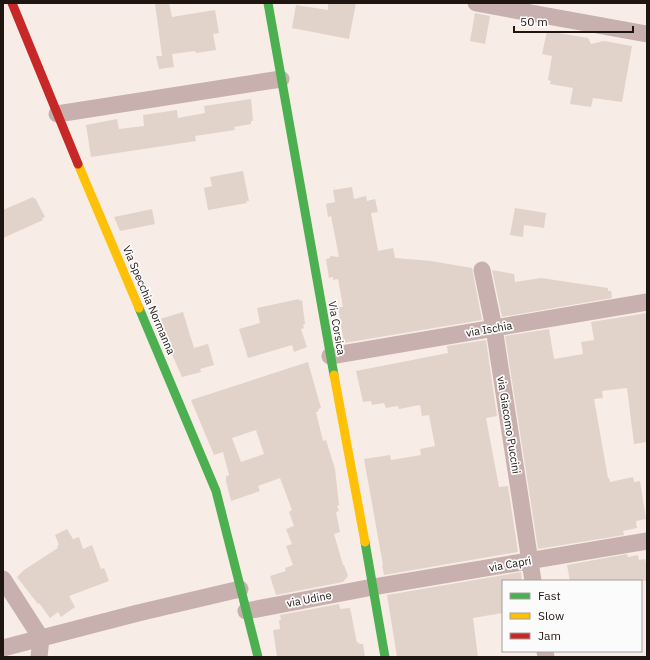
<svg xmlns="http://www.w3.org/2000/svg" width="650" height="660" viewBox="0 0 650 660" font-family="'IBM Plex Sans',sans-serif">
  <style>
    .building { fill: #e2d3ca; fill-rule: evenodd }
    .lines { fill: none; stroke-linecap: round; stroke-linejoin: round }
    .street { stroke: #c7b0ae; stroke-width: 17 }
    .fast { stroke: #4caf50; stroke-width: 9 }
    .slow { stroke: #ffc107; stroke-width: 9 }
    .jam { stroke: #c62828; stroke-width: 9 }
    .labels { text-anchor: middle; stroke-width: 3.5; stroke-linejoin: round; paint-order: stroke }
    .street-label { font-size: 11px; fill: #1f1612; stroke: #fbfbfb }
  </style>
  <rect width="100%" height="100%" fill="#f7ece6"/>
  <!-- building -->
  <g class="building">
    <path d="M155,3H169L172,17L215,10L219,33L213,34L216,50L196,53L195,51L172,54L174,67L159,69L156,56H162Z"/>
    <path d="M328,3H356L349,39L292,28L296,5L328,10Z"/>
    <path d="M475,13L490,16L485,44L470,41Z"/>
    <path d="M547,31L588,38L591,44L604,41L632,46L622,102L593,98L591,107L570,104L573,88L550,84L551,81L548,80L552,56L542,54Z"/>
    <path d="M251,99L253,121H251V124L234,127L235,130L195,136L196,141L91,157L86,125L117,119L119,129L144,126L143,115L177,110L178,118L205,113L204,106Z"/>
    <path d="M243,171L249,201H246L247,203L208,210L204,188L212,186L210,177Z"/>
    <path d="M352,187L354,199L366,196L367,201L375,199L378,212L371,213L378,251L393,248L395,258L431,261L472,268L482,320L344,343L338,307H343L338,279L333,280V277L329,278L326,259L330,258V256L339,257L331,216L328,217L326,204L335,202L333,190Z"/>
    <path d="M33,197L34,199L35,198L45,217L42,218L43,220L3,238V210Z"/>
    <path d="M515,208L546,213L544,228L524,225L523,237L510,235Z"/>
    <path d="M152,209L155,224L120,231L114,217Z"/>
    <path d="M492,270L514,274L515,282L541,278L608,288V291H611L612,298L502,317Z"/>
    <path d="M299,299V301L302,300L305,324L303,325L304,328L301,329L307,347L294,352L292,345L248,358L239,329L260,323L257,308Z"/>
    <path d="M183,312L194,348L208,344L214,365L200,369L201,372L182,377L157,320Z"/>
    <path d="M647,313V442L634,444L627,388L602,391L603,398L594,399L608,478H609L610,482L633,477L634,482L640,481L646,519L636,521L637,528L623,531L624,535L538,549L505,336L549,329L554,359L583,354L581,342L594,340L591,322Z"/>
    <path d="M486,340L497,416L486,418L499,487L508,486L518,552L384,575L382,565H383L364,459L390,455L391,460L421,455L420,449L435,446L429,415L422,416L420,405L399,409L398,406L386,408L384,403L372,405L371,401L363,402L356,371L448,353L447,346Z"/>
    <path d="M308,362L321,408L318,409L319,411L316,412L323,441L326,440L335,469L339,505L337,506L339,511L336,512L340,532L334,534L343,565H344L348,576L343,582L276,595L270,576L286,571L285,568L293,565L286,546L292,544L286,529L294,526L289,512L292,510L280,478L258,486L260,491L231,501L226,481V476L229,475L223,452L214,455L191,400ZM256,430L264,454L241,462L232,438Z"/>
    <path d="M67,529L73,539L79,537L83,549L92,545L101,569L104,568L109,581L69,596L75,607L61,617L58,612L50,618L39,603L38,604L17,577L24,570L58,548L57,546L59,545L55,535Z"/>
    <path d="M627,554L628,557L638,555L639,560L645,559V561L647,560V581H570L567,565Z"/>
    <path d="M521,572L522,581H503V613L473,618L478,657H397L387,595Z"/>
    <path d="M339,604L340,609L350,608L357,643L359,642V644H363L365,657H277L273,630L280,629L279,620H281L280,615Z"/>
  </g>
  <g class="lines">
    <!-- street -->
    <g class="street">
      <path d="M476,3L647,34"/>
      <path d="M57,114L281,79"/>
      <path d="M482,270L494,328L533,581"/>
      <path d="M330,356L647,302"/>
      <path d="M3,579L41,638L39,657"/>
      <path d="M246,611L373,587L647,541"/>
      <path d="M3,648L138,613L240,589"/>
      <path d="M545,651L546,657"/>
    </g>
    <!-- fast -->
    <g class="fast">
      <path d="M268,3L334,375"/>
      <path d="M139,308L216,491L258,657"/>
      <path d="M365,542L385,657"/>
    </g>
    <!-- slow -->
    <g class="slow">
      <path d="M78,164L139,308"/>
      <path d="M334,375L365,542"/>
    </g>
    <!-- jam -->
    <path class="jam" d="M12,3L78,164"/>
  </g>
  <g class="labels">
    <!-- street labels -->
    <g class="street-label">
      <text transform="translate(149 300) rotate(67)" y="4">Via Specchia Normanna</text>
      <text transform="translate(337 328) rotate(80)" y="4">Via Corsica</text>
      <text transform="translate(489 329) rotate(-10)" y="4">via Ischia</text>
      <text transform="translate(509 425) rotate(81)" y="4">via Giacomo Puccini</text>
      <text transform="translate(510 564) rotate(-10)" y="4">via Capri</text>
      <text transform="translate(309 599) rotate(-11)" y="4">via Udine</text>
    </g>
  </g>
  <!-- border -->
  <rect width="650" height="660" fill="none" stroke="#1f1612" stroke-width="8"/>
  <!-- legend -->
  <rect x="502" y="580" width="140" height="72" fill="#fbfbfb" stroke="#a39f9e"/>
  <rect x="510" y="593" width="20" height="6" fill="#4caf50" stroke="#a39f9e"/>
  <text x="538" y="600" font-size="12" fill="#1f1612">Fast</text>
  <rect x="510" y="613" width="20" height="6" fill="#ffc107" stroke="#a39f9e"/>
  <text x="538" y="620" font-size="12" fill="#1f1612">Slow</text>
  <rect x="510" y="633" width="20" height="6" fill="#c62828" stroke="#a39f9e"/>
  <text x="538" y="640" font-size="12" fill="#1f1612">Jam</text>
  <!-- scale -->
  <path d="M514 26v6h119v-6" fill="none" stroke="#1f1612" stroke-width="2"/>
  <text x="520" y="26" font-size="12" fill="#1f1612" stroke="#fbfbfb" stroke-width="3" paint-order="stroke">50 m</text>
</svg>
